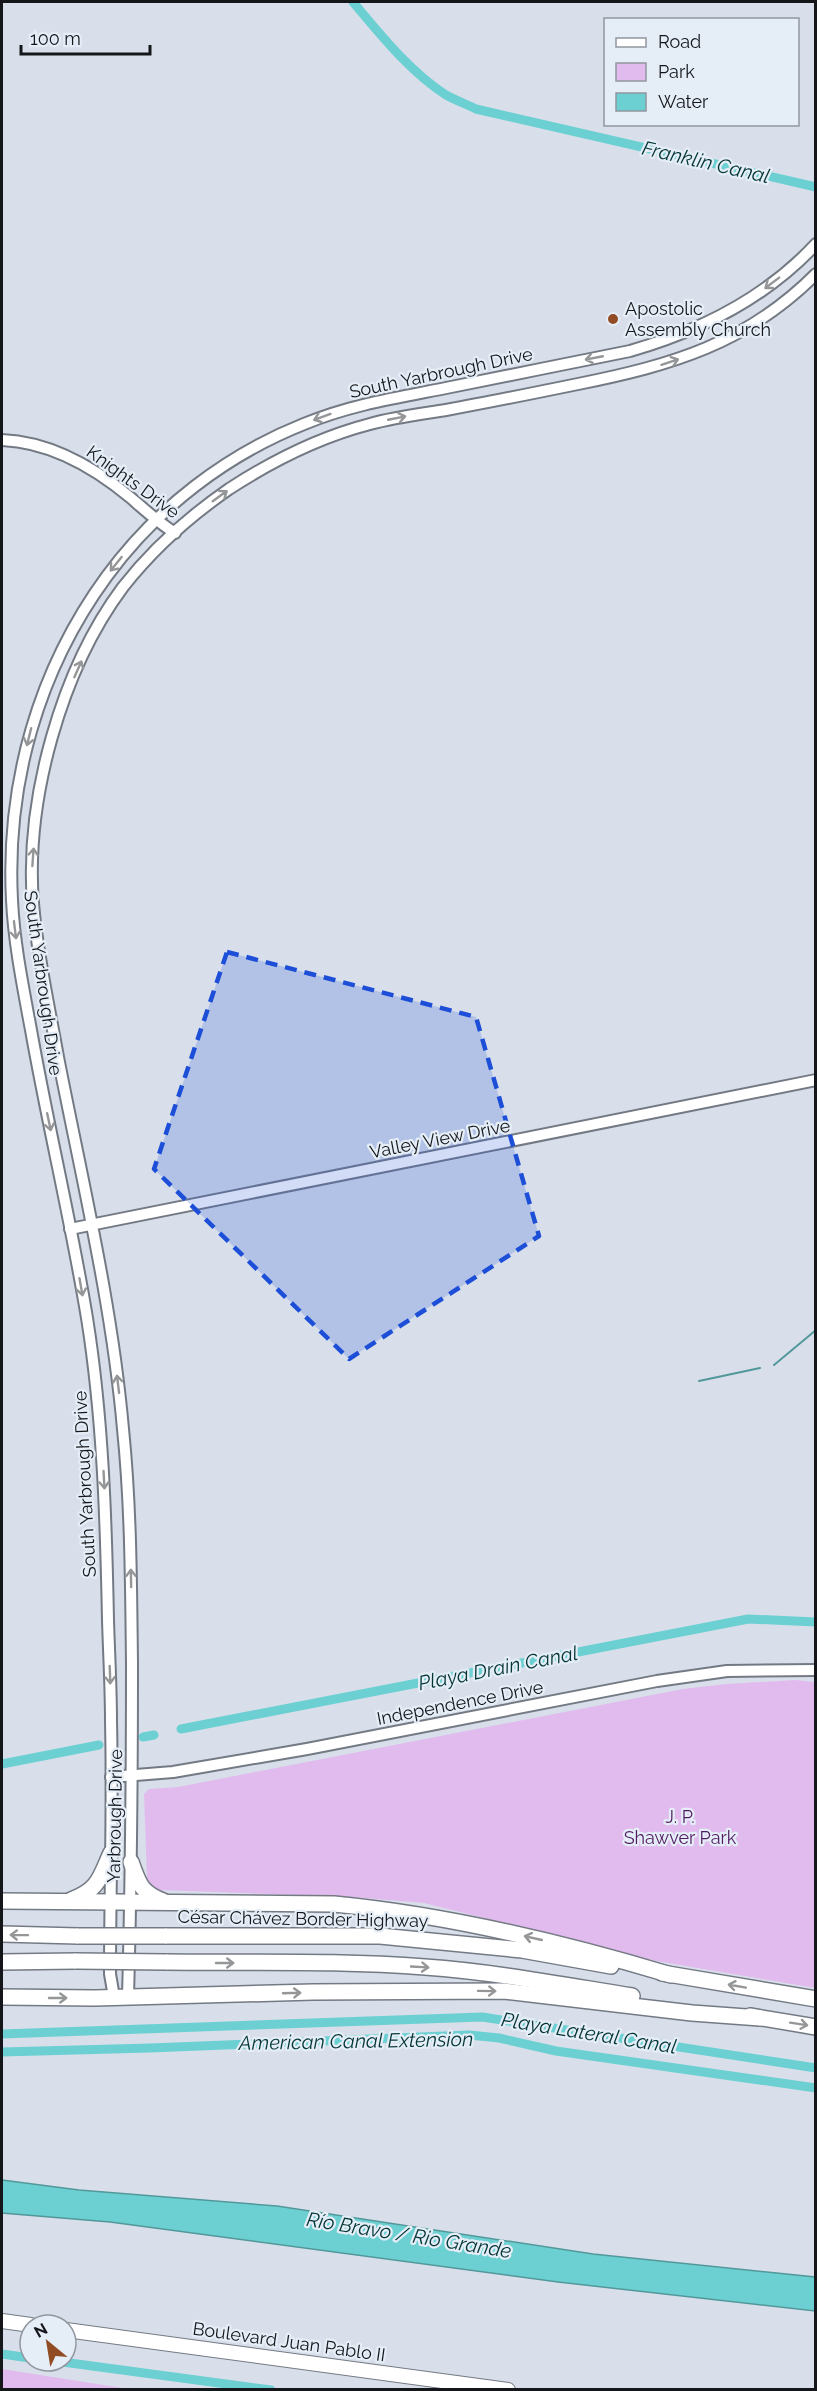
<svg xmlns="http://www.w3.org/2000/svg" width="817" height="2391" viewBox="0 0 817 2391" font-family="Raleway,sans-serif">
  <style>
    .green { fill: #e1bbed }
    .water { fill: #6cd0d2; stroke: #52989b; stroke-width: 1.5 }
    .lines { fill: none; stroke-linecap: round; stroke-linejoin: round }
    .stream { stroke: #52989b; stroke-width: 2 }
    .canal { stroke: #6cd0d2; stroke-width: 9 }
    .tertiary-casing { stroke: #747a84; stroke-width: 14 }
    .secondary-casing { stroke: #747a84; stroke-width: 14 }
    .trunk-casing { stroke: #747a84; stroke-width: 16 }
    .motorway-casing { stroke: #747a84; stroke-width: 18 }
    .tertiary { stroke: #fff; stroke-width: 10 }
    .secondary { stroke: #fff; stroke-width: 10 }
    .trunk { stroke: #fff; stroke-width: 14 }
    .motorway { stroke: #fff; stroke-width: 15 }
    .motorway-bridge-casing { stroke: #747a84; stroke-width: 18; stroke-linecap: butt }
    .motorway-bridge { stroke: #fff; stroke-width: 15 }
    .oneway { stroke: #959698 }
    .marked { fill: #1d4ed8; fill-opacity: 0.2; stroke: #1d4ed8; stroke-width: 4.5; stroke-dasharray: 12 8; stroke-linejoin: round }
    .poi-dot { fill: #914c23; stroke: #e5edf7; stroke-width: 2 }
    .labels { text-anchor: middle; stroke-width: 4.5; stroke-linejoin: round; paint-order: stroke }
    .poi-label { font-size: 18px; fill: #14161a; stroke: #e5edf7; text-anchor: start }
    .street-label { font-size: 18px; fill: #14161a; stroke: #e5edf7 }
    .park-label { font-size: 18px; fill: #501b60; stroke: #e5edf7 }
    .water-label { font-size: 20px; font-style: italic; fill: #043637; stroke: #e5edf7 }
  </style>
  <rect width="100%" height="100%" fill="#d8dfea"/>
  <!-- green -->
  <g class="green">
    <path d="M795,1680L815,1682V1988L656,1961L424,1903L354,1897L158,1890L152,1887L147,1878L144,1794L149,1789L178,1787L683,1689L726,1684Z"/>
    <path d="M2,2369L129,2389H2Z"/>
  </g>
  <!-- water -->
  <path class="water" d="M2,2180L79,2190L277,2206L593,2254L815,2277V2311L558,2282L110,2222L2,2213Z"/>
  <g class="lines">
    <!-- stream -->
    <g class="stream">
      <path d="M774,1365L816,1330"/>
      <path d="M699,1381L760,1368"/>
    </g>
    <!-- canal -->
    <g class="canal">
      <path d="M353,2C380,34 410,72 446,95C455,100 466,104 476,109L816,187"/>
      <path d="M181,1729L748,1619L816,1622"/>
      <path d="M143,1737L154,1735"/>
      <path d="M2,1764L99,1745"/>
      <path d="M2,2034L482,2017L816,2068"/>
      <path d="M2,2052L150,2048L469,2035L499,2038L556,2051L816,2088"/>
      <path d="M2,2354L30,2358"/>
      <path d="M55,2361L271,2390"/>
    </g>
    <!-- tertiary casing -->
    <g class="tertiary-casing">
      <g id="tertiary">
        <path d="M2,440C51,442 94,467 131,498C146,511 159,523 175,533"/>
        <path d="M70,1229L816,1080"/>
        <path d="M111,1777L173,1772L307,1749L657,1681L727,1671L816,1670"/>
      </g>
    </g>
    <!-- secondary casing -->
    <g class="secondary-casing">
      <g id="secondary">
        <path d="M114,1997L110,1974C110,1890 113,1806 111,1721C111,1688 109,1654 108,1620C106,1519 103,1418 87,1318C71,1221 48,1126 31,1030C23,987 14,943 12,900C6,784 38,670 107,576C157,508 226,455 304,424C352,404 401,397 451,387C511,375 570,363 630,351C700,331 765,299 816,244"/>
        <path d="M128,1997C131,1885 132,1774 132,1663C131,1585 131,1507 123,1429C112,1304 82,1180 58,1057C49,1006 37,954 33,903C25,800 61,670 123,587C152,550 190,516 229,489C272,461 320,437 370,424C395,417 421,414 446,410C490,402 534,393 578,384C672,365 746,344 816,274"/>
      </g>
    </g>
    <!-- trunk casing -->
    <g class="trunk-casing">
      <g id="trunk">
        <path d="M2,2321L31,2325"/>
        <path d="M66,2330L508,2390"/>
      </g>
    </g>
    <!-- motorway casing -->
    <g class="motorway-casing">
      <g id="motorway">
        <path d="M131,1862C139,1883 140,1892 163,1901"/>
        <path d="M71,1900C99,1890 100,1877 111,1853"/>
        <path d="M2,1901L334,1904C448,1915 561,1942 671,1975"/>
        <path d="M2,1934L78,1936"/>
        <path d="M165,1936H380L522,1950L611,1966"/>
        <path d="M2,1962L76,1961"/>
        <path d="M166,1962C253,1963 339,1960 425,1967C495,1972 563,1985 632,1996"/>
        <path d="M662,1973L816,1999"/>
        <path d="M2,1997L95,1998L313,1992L504,1991L692,2013L760,2018"/>
        <path d="M750,2016L816,2027"/>
      </g>
    </g>
    <!-- tertiary -->
    <use href="#tertiary" class="tertiary"/>
    <!-- secondary -->
    <use href="#secondary" class="secondary"/>
    <!-- trunk -->
    <use href="#trunk" class="trunk"/>
    <!-- motorway -->
    <use href="#motorway" class="motorway"/>
    <!-- motorway-bridge casing -->
    <g class="motorway-bridge-casing">
      <g id="motorway-bridge">
        <path d="M78,1936H165"/>
        <path d="M76,1961L166,1962"/>
      </g>
    </g>
    <!-- motorway-bridge -->
    <use href="#motorway-bridge" class="motorway-bridge"/>
  </g>
  <!-- one-way arrows -->
  <defs><path id="oneway-shaft" d="M-6 0H5M1.5-3L5.5 0L1.5 3" fill="none" stroke-width="1.6" stroke-linecap="round" stroke-linejoin="round" transform="scale(1.5)"/></defs>
  <g class="oneway">
    <use href="#oneway-shaft" transform="translate(772 283) rotate(143)"/>
    <use href="#oneway-shaft" transform="translate(594 358) rotate(169)"/>
    <use href="#oneway-shaft" transform="translate(670 362) rotate(-18)"/>
    <use href="#oneway-shaft" transform="translate(322 417) rotate(160)"/>
    <use href="#oneway-shaft" transform="translate(397 418) rotate(-11)"/>
    <use href="#oneway-shaft" transform="translate(220 496) rotate(-36)"/>
    <use href="#oneway-shaft" transform="translate(116 564) rotate(129)"/>
    <use href="#oneway-shaft" transform="translate(78 669) rotate(-66)"/>
    <use href="#oneway-shaft" transform="translate(29 737) rotate(104)"/>
    <use href="#oneway-shaft" transform="translate(33 857) rotate(-86)"/>
    <use href="#oneway-shaft" transform="translate(15 930) rotate(83)"/>
    <use href="#oneway-shaft" transform="translate(49 1122) rotate(78)"/>
    <use href="#oneway-shaft" transform="translate(81 1287) rotate(80)"/>
    <use href="#oneway-shaft" transform="translate(118 1384) rotate(-97)"/>
    <use href="#oneway-shaft" transform="translate(104 1480) rotate(87)"/>
    <use href="#oneway-shaft" transform="translate(131 1578) rotate(-91)"/>
    <use href="#oneway-shaft" transform="translate(110 1675) rotate(88)"/>
    <use href="#oneway-shaft" transform="translate(19 1935) rotate(-179)"/>
    <use href="#oneway-shaft" transform="translate(533 1938) rotate(-167)"/>
    <use href="#oneway-shaft" transform="translate(225 1963)"/>
    <use href="#oneway-shaft" transform="translate(420 1967) rotate(3)"/>
    <use href="#oneway-shaft" transform="translate(737 1986) rotate(-170)"/>
    <use href="#oneway-shaft" transform="translate(487 1991) rotate(1)"/>
    <use href="#oneway-shaft" transform="translate(292 1993) rotate(-2)"/>
    <use href="#oneway-shaft" transform="translate(58 1998)"/>
    <use href="#oneway-shaft" transform="translate(799 2024) rotate(9)"/>
  </g>
  <!-- marked area -->
  <path class="marked" d="M227,952L476,1017L539,1236L349,1359L154,1169Z"/>
  <!-- markers -->
  <circle class="poi-dot" cx="613" cy="319" r="6"/>
  <g class="labels">
    <!-- poi labels -->
    <g class="poi-label">
      <text x="625" y="315">Apostolic<tspan x="625" dy="21">Assembly Church</tspan></text>
    </g>
    <!-- street labels -->
    <g class="street-label">
      <text transform="translate(441 373) rotate(-12)" y="6">South Yarbrough Drive</text>
      <text transform="translate(133 482) rotate(36)" y="6">Knights Drive</text>
      <text transform="translate(43 983) rotate(82)" y="6">South Yarbrough Drive</text>
      <text transform="translate(440 1139) rotate(-11)" y="6">Valley View Drive</text>
      <text transform="translate(85 1484) rotate(-93)" y="6">South Yarbrough Drive</text>
      <text transform="translate(460 1703) rotate(-11)" y="6">Independence Drive</text>
      <text transform="translate(115 1816) rotate(-89)" y="6">Yarbrough Drive</text>
      <text transform="translate(303 1919) rotate(1)" y="6">César Chávez Border Highway</text>
      <text transform="translate(289 2342) rotate(8)" y="6">Boulevard Juan Pablo II</text>
    </g>
    <!-- park labels -->
    <g class="park-label">
      <text x="680" y="1823">J. P.<tspan x="680" dy="21">Shawver Park</tspan></text>
    </g>
    <!-- water labels -->
    <g class="water-label">
      <text transform="translate(706 162) rotate(13)" y="7">Franklin Canal</text>
      <text transform="translate(498 1668) rotate(-11)" y="7">Playa Drain Canal</text>
      <text transform="translate(589 2033) rotate(9)" y="7">Playa Lateral Canal</text>
      <text transform="translate(356 2041) rotate(-1)" y="7">American Canal Extension</text>
      <text transform="translate(409 2235) rotate(9)" y="7">Río Bravo / Rio Grande</text>
    </g>
  </g>
  <!-- border -->
  <rect width="817" height="2391" fill="none" stroke="#14161a" stroke-width="6"/>
  <!-- legend -->
  <rect x="604" y="18" width="195" height="108" fill="#e5edf7" stroke="#91979f" stroke-width="1.5"/>
  <rect x="616" y="38" width="30" height="9" fill="#ffffff" stroke="#91979f" stroke-width="1.5"/>
  <text x="658" y="48" font-size="18" fill="#14161a">Road</text>
  <rect x="616" y="63" width="30" height="18" fill="#e1bbed" stroke="#91979f" stroke-width="1.5"/>
  <text x="658" y="78" font-size="18" fill="#14161a">Park</text>
  <rect x="616" y="93" width="30" height="18" fill="#6cd0d2" stroke="#91979f" stroke-width="1.5"/>
  <text x="658" y="108" font-size="18" fill="#14161a">Water</text>
  <!-- north arrow -->
  <g transform="translate(48 2343) rotate(330)"><circle r="28" fill="#e5edf7" stroke="#91979f" stroke-width="1.5"/>
  <path d="M0-4.5L10 22L0 15L-10 22Z" fill="#914c23"/>
  <text y="-9" font-size="16" font-weight="bold" text-anchor="middle" fill="#14161a">N</text>
  </g>
  <!-- scale -->
  <path d="M21 45v9h129v-9" fill="none" stroke="#14161a" stroke-width="3"/>
  <text x="30" y="45" font-size="18" fill="#14161a" stroke="#e5edf7" stroke-width="4.5" paint-order="stroke">100 m</text>
</svg>
